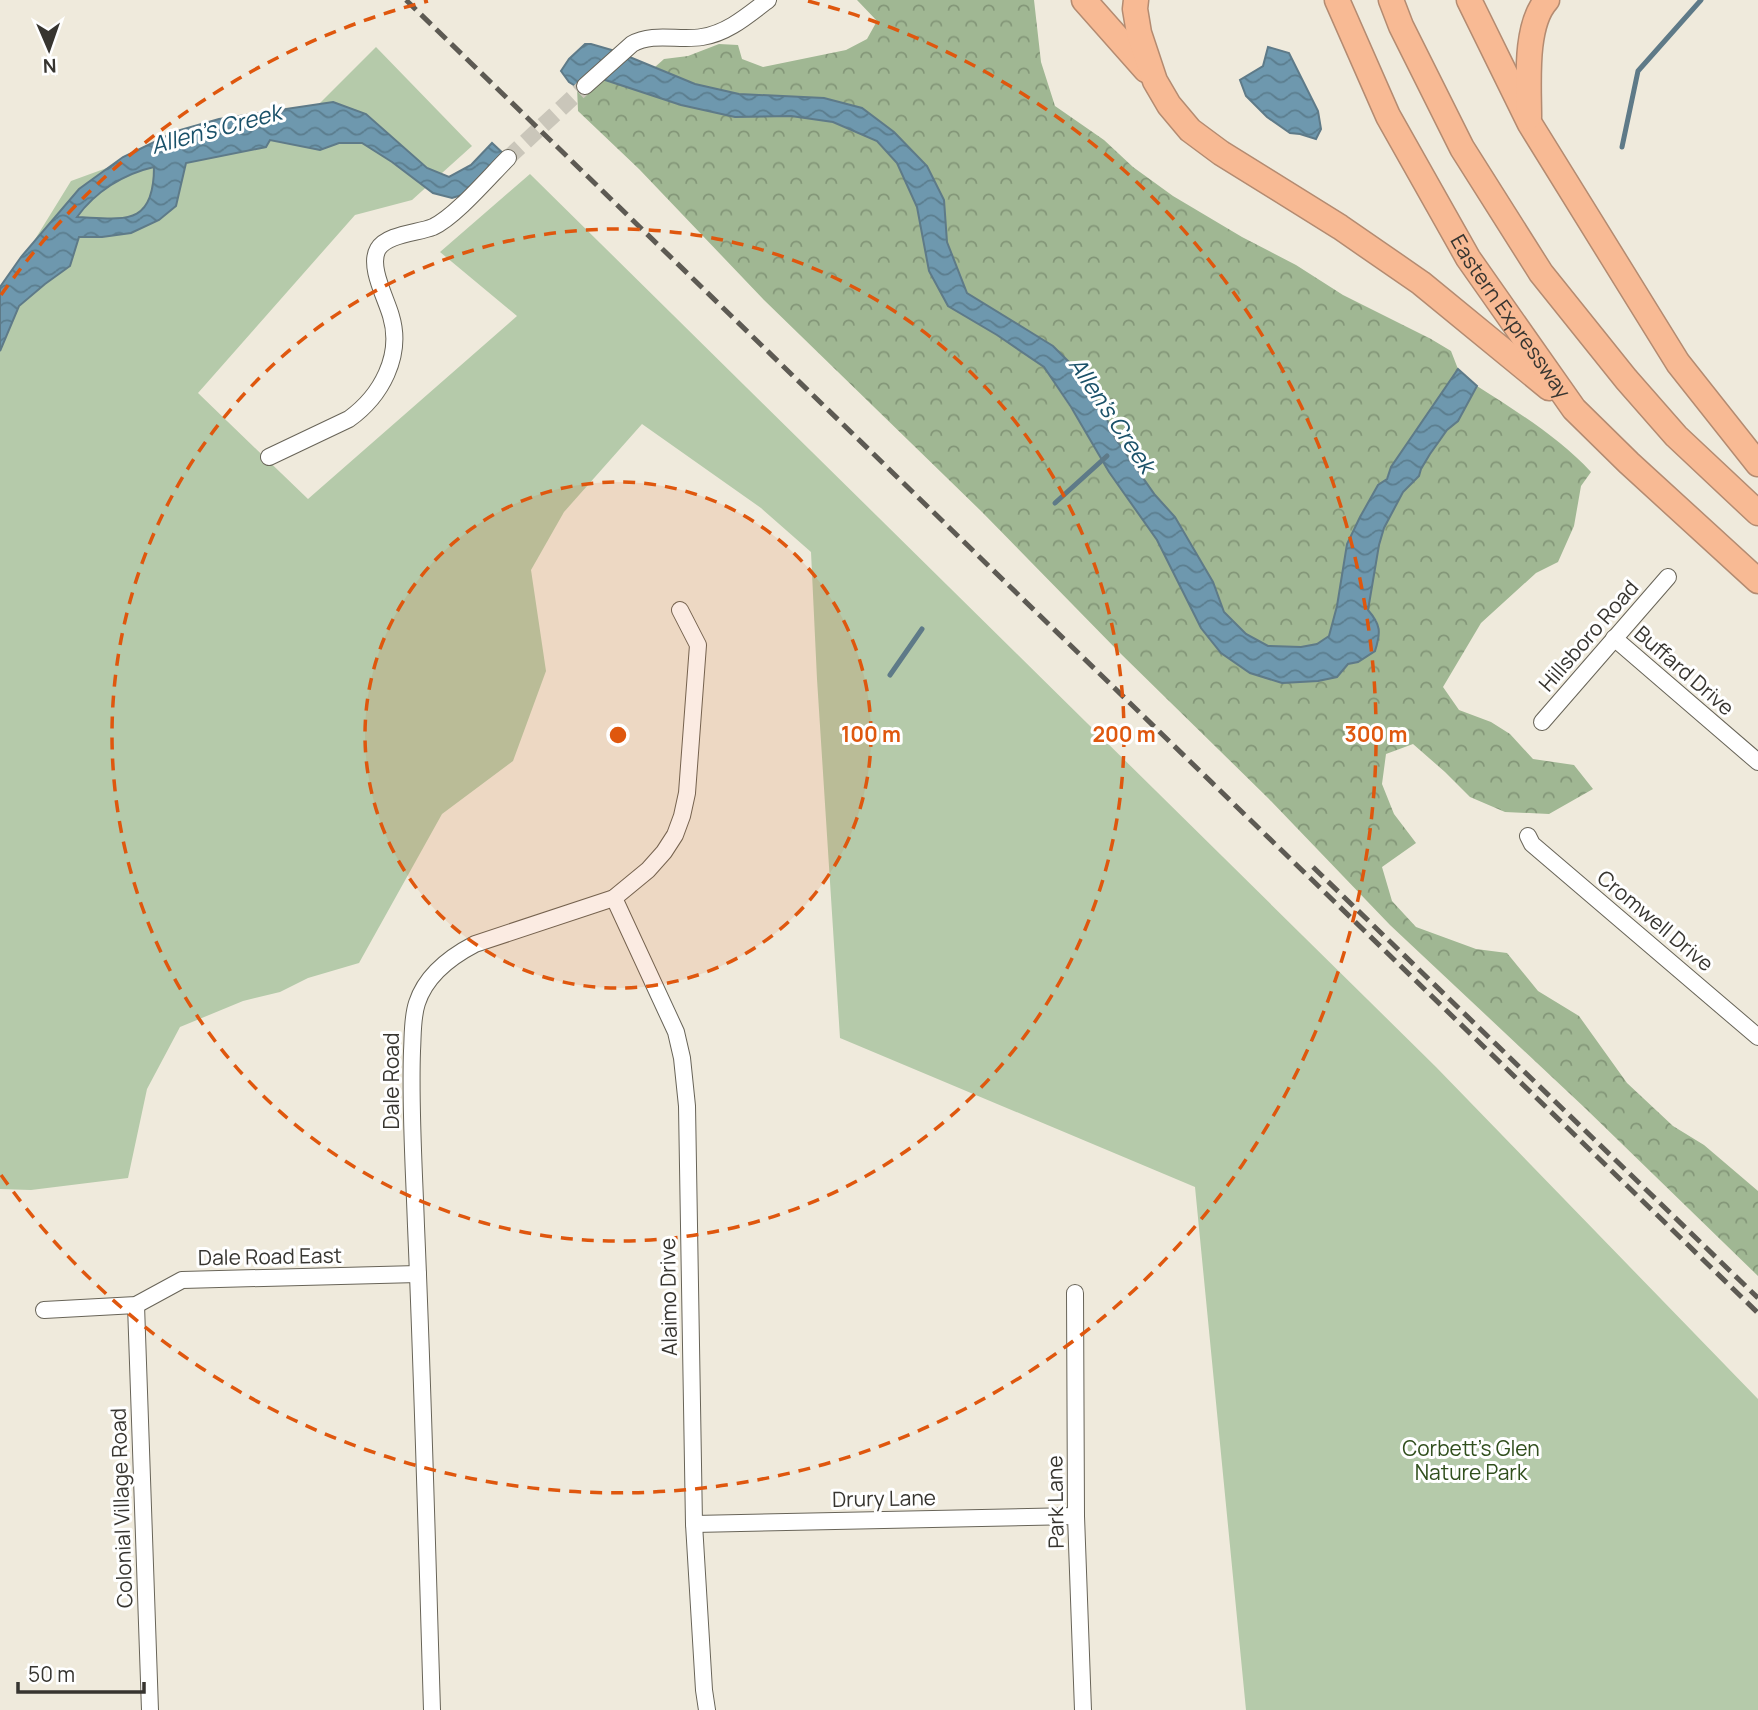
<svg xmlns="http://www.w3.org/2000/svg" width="1758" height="1710" viewBox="0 0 1758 1710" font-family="Manrope,sans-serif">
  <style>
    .forest { fill: url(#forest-crowns) }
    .park { fill: #b5caaa }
    .water { fill: url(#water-waves); stroke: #5e7a88; stroke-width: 2; fill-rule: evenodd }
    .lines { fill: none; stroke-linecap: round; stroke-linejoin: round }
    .stream { stroke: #5e7a88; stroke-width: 5 }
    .minor-tunnel { stroke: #cac6ba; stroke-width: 16; stroke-dasharray: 16 8; stroke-linecap: butt }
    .minor-casing { stroke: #686458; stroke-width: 18 }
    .highway-casing { stroke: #b48b71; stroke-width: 27 }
    .minor { stroke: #fff; stroke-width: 16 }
    .highway { stroke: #f8ba94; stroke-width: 24 }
    .rail { stroke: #5d5a53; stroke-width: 5; stroke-dasharray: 14 7; stroke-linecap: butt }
    .ring { fill: none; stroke: #df570e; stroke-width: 3.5; stroke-dasharray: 12 9 }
    .labels { text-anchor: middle; stroke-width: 6; stroke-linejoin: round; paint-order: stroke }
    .street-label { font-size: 21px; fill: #373530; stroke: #fff }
    .park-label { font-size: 21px; fill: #314f1d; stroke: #fff }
    .water-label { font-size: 23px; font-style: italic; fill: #1a5169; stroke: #fff }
    .centre { fill: #df570e; stroke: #fff; stroke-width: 3.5 }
    .ring-label { font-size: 21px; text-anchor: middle; font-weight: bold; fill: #df570e; stroke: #fff; stroke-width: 6; stroke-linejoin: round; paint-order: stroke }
  </style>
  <defs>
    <pattern id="forest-crowns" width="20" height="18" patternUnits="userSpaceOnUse" patternTransform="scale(1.75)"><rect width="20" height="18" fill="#a0b793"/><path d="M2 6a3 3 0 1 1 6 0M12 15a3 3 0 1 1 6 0" fill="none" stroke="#839678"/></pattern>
    <pattern id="water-waves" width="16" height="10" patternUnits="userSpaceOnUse" patternTransform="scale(1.75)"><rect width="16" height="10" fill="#6e98ae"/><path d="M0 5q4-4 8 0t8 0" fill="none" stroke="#5b7d8e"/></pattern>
  </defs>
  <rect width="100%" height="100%" fill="#efeadc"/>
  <!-- forest -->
  <g class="forest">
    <path d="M857,0H1034L1041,62L1055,106L1104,140L1133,167L1173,196L1242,237L1296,265L1343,295L1431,339L1451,351L1458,369L1391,467L1337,606L1329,636L1317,644L1301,647L1268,646L1246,634L1224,612L1213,582L1175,517L1155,495L1115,438L1102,408L1069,362L1053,346L967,293L947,242L944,200L862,108L824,98L739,94L695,84L655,67L664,59L688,56L719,44L738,45L742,59L763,67L846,50L867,39L877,21Z"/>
    <path d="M591,74L681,105L735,117L791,116L833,122L877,141L897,163L917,207L929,271L948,306L997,335L1044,367L1157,540L1201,628L1337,677L1348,664L1358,662L1377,621L1368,610L1379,545L1384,528L1403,492L1419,476L1421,469L1430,454L1447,430L1458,421L1477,386C1516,411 1560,438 1591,472L1581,486L1574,526L1558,562L1536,573L1481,623L1443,687L1459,710L1491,722L1510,734L1533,759L1574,765L1593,789L1549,814L1505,812L1470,797L1445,772L1413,744L1386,754L1382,784L1394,814L1416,843L1382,867L1392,901L1416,927L1476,949L1507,953L1538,991L1579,1016L1627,1083L1673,1126L1704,1145L1758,1191V1276L1585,1108L1390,925L1268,798L1119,652L982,512L764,300L639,169L578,111L577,87Z"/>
  </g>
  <!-- park -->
  <path class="park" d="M376,47L472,146L412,200L355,215L198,393L308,499L517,316L440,252L530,174L1436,1067L1758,1399V1710H1246L1195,1187L840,1038L817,679L811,552L761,508L642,424L564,512L531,570L546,671L513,761L442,814L359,963L308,978L280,992L243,1001L180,1027L147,1089L128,1178L31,1190L0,1189V296L71,181L189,138L316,107Z"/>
  <!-- water -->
  <g class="water">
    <path d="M585,44H591L615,51L695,84L739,94L824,98L862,108L894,132L927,166L944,200L947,242L967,293L1053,346L1069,362L1102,408L1115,438L1155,495L1175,517L1213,582L1224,612L1246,634L1268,646L1301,647L1317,644L1329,636L1337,606L1347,544L1360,517L1378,485L1387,479L1391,467L1458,369L1477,386L1458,421L1447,430L1430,454L1421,469L1419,476L1403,492L1384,528L1379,545L1368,610C1381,625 1381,632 1375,651L1358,662L1348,664L1337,677L1318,681L1282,683L1250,673L1221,653L1201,628L1157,540L1109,472L1071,407L1044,367L997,335L948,306L929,271L917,207L897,163L877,141L833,122L791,116L735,117L681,105L590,75L577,87L569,82L561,71L569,59Z"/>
    <path d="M1268,47L1289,53L1318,111L1321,129L1316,139L1300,134L1290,133L1267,117L1246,96L1240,80L1263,66Z"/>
    <path d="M333,102L366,114L427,168L449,177L471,165L492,143L506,156L465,194L452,198L433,193L392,162L362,143H339L320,150L270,140L266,147L186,163L176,206L159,220L131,233L102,237H79L70,266L45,284L19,306L0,351V287L21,257L79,189L123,157L177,131L219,119ZM154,167C154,227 124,219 77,217C95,192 123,174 154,167Z"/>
  </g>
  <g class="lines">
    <!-- stream -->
    <g class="stream">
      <path d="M1622,147L1638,71L1701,0"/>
      <path d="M1055,503L1107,456"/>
      <path d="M890,675L922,629"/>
    </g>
    <!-- minor-tunnel -->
    <path class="minor-tunnel" d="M508,158L585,86"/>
    <!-- minor casing -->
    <g class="minor-casing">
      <g id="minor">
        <path d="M585,86L632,44C653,32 679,41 702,37C728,33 748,15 768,0"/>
        <path d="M269,457L349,419C381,396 403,356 391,316C386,298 368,266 378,249C387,234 418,233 433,227C455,217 489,177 508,158"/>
        <path d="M1614,638L1758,762"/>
        <path d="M1542,722L1668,577"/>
        <path d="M1528,836L1532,844L1758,1037"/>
        <path d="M614,898L676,1032L682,1058L687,1106L694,1524L704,1690L707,1710"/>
        <path d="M1075,1293L1076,1516L1083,1710"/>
        <path d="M136,1305L150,1710"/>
        <path d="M44,1310L136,1305L182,1280L418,1274"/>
        <path d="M694,1524L1076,1516"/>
        <path d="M432,1710C427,1549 423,1387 416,1226C414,1168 410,1109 412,1051C413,1035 412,1018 417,1003C426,975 450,957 475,944L614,898L648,870L664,852L675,835L682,816L687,793L698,645L680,610"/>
      </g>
    </g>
    <!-- highway casing -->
    <g class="highway-casing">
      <g id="highway">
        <path d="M1084,0L1146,70"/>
        <path d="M1136,0L1135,9L1139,33L1155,81L1169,105L1190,130L1221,153L1340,227L1421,283L1549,388"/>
        <path id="s1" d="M1337,0L1388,116L1468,258L1574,409L1629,463L1758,581"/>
        <path d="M1391,0L1401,26L1462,148L1541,273L1626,379L1676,436L1758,513"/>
        <path d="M1469,0L1530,124L1678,363L1758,464"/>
        <path d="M1529,117C1529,84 1524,25 1547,0"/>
      </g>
    </g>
    <!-- minor -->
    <use href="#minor" class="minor"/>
    <!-- highway -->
    <use href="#highway" class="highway"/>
    <!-- rail -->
    <g class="rail">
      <path d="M406,0L1758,1313"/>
      <path d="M1313,867L1758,1298"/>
    </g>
  </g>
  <!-- distance rings -->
  <circle cx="618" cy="735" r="253" fill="#df570e" fill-opacity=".12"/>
  <g class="ring">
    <circle cx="618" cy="735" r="253"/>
    <circle cx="618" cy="735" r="506"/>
    <path d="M1 295A758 758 0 0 1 428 1M808 1A758 758 0 1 1 1 1175"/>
  </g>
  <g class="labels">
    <!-- street labels -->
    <g class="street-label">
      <text dy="7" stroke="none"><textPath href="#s1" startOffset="362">Eastern Expressway</textPath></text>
      <text transform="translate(1589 636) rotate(-49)" y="7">Hillsboro Road</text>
      <text transform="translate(1684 671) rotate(41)" y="7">Buffard Drive</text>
      <text transform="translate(1655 921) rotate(40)" y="7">Cromwell Drive</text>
      <text transform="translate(392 1081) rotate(-90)" y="7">Dale Road</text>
      <text transform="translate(270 1257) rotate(-1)" y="7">Dale Road East</text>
      <text transform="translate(669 1297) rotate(-91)" y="7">Alaimo Drive</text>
      <text transform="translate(884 1499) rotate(-1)" y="7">Drury Lane</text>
      <text transform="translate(1056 1502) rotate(-91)" y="7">Park Lane</text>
      <text transform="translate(122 1508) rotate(-92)" y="7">Colonial Village Road</text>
    </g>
    <!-- park labels -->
    <g class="park-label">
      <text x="1471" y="1456">Corbett's Glen<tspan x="1471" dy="24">Nature Park</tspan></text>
    </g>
    <!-- water labels -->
    <g class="water-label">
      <text transform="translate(216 129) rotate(-15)" y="8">Allen's Creek</text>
      <text transform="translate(1112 415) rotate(56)" y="8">Allen's Creek</text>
    </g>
  </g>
  <circle cx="618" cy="735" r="10" class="centre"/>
  <g class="ring-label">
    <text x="871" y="742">100 m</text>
    <text x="1124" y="742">200 m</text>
    <text x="1376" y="742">300 m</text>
  </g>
  <!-- north arrow -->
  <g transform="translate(49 49) rotate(178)" stroke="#ffffff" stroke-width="5" paint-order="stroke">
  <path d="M0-5L12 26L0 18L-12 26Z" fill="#373530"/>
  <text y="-10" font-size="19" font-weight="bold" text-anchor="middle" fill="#373530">N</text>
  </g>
  <!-- scale -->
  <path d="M18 1682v10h126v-10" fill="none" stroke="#373530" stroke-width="3.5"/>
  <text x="28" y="1682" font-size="21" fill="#373530" stroke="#ffffff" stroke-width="5" paint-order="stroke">50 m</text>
</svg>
